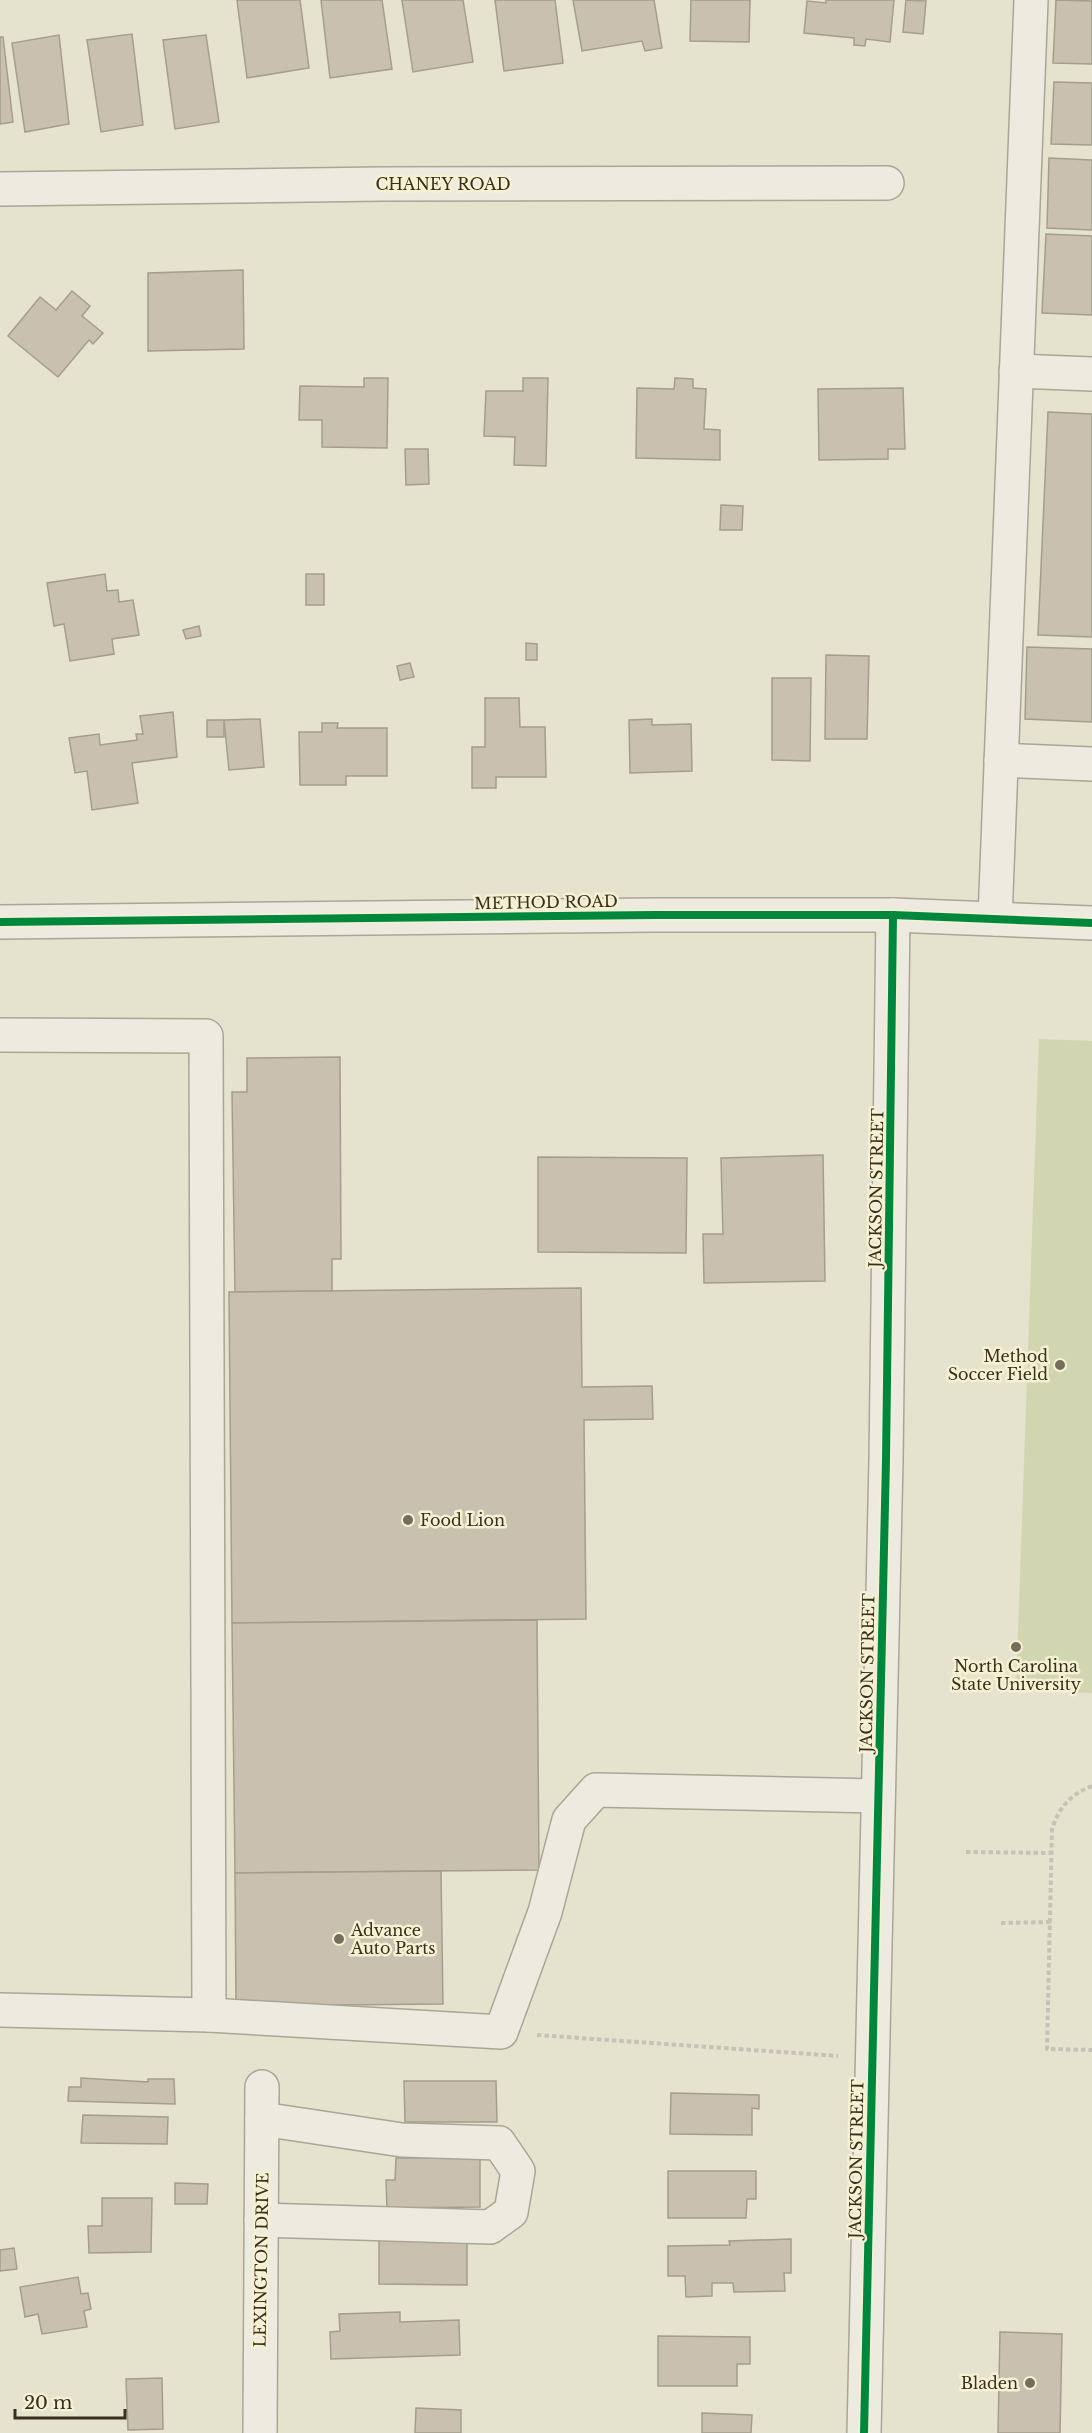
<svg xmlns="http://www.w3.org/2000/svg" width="1092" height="2433" viewBox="0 0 1092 2433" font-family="'Libre Baskerville',serif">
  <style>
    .green { fill: #d1d6b0 }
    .building { fill: #c9c0af; stroke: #a59d8d; stroke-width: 1.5 }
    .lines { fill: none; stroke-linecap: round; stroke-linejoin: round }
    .minor-casing { stroke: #aaa697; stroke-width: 36 }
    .path { stroke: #c6c2b6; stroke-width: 4; stroke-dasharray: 4.5 3; stroke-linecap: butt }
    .minor { stroke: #edeadf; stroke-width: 33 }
    .cycleway-casing { stroke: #f6f1d3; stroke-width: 11 }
    .cycleway { stroke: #00873e; stroke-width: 8 }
    .poi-dot { fill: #756e5c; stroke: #f6f1d3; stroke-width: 2 }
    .labels { text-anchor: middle; stroke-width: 5; stroke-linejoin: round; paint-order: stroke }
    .street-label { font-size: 16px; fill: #392f1e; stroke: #f6f1d3 }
    .poi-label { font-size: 16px; fill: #392f1e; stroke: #f6f1d3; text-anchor: end }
  </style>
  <rect width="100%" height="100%" fill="#e5e2ce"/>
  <!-- green -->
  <path class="green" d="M1039,1039L1092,1041V1693L1016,1690Z"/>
  <!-- building -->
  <g class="building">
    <path d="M237,0H300L309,68L247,78Z"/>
    <path d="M321,0H382L392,69L330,78Z"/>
    <path d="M402,0H463L473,62L413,72Z"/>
    <path d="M495,0H555L563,63L504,71Z"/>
    <path d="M573,0H654L662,48L645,51L642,41L582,51Z"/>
    <path d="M691,0H750L749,42L690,41Z"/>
    <path d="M826,0H894L890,42L866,39L865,46L854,45V38L804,33L807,1L826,3Z"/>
    <path d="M906,0L926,1L923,34L903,32Z"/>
    <path d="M1056,0L1092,1V64L1053,63Z"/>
    <path d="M132,34L143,125L101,132L87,40Z"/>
    <path d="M59,35L69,124L25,132L12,43Z"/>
    <path d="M206,35L219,122L175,129L163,40Z"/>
    <path d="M0,37H3L13,122L0,124Z"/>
    <path d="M1054,82L1092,83V145L1051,144Z"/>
    <path d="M1049,158L1092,160V230L1047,228Z"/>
    <path d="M1046,234L1092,236V315L1042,313Z"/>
    <path d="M243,270L244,349L148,351V273Z"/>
    <path d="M72,291L90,306L82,316L103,333L93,344L89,340L58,377L8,336L40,297L56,310Z"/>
    <path d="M364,378H388L387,448L322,447V420H299L300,386L364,387Z"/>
    <path d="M523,378H548L546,466L514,465L515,437L484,436L486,391H523Z"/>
    <path d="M675,378L693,379V388L706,389L704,429L720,430V460L636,458L637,388L674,389Z"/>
    <path d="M903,388L905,449H888V459L819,460L818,389Z"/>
    <path d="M1048,412L1092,414V637L1038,635Z"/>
    <path d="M405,449H428L429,484L406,485Z"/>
    <path d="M721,505L743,506L742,530H720Z"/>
    <path d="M105,574L107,591L118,590L119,602L133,600L139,635L112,639L114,654L70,661L64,624L54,626L47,583Z"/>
    <rect x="306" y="574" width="18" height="31"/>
    <path d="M199,626L201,636L186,639L183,630Z"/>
    <path d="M526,643L537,644V660H526Z"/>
    <path d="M1027,647L1092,649V722L1025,719Z"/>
    <path d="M826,655L869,656L867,739H825Z"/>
    <path d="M410,663L414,677L400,680L397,666Z"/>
    <path d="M772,678H811L810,761L772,760Z"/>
    <path d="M485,698H519L520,727H545L546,777H496V788H472V747H485Z"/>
    <path d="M173,712L177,757L132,763L138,803L92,810L87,771L75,773L69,738L99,734L100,745L137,740L136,734H143L140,716Z"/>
    <path d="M260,719L264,767L229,770L224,720Z"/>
    <path d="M652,719V725L691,724L692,771L630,773L629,720Z"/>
    <rect x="207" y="720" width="17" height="17"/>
    <path d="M322,723H338L337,728H387V776H346V785H300L299,732H322Z"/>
    <path d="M340,1057L341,1259H332V1291L235,1292L232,1092H247V1058Z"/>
    <path d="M823,1155L825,1281L704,1283L703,1234H723L721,1158Z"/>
    <path d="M538,1157L687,1158L686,1253L538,1252Z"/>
    <path d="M581,1288L582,1387L652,1386L653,1419L584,1420L586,1619L232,1623L229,1292Z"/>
    <path d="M537,1620L539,1870L235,1873L232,1623Z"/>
    <path d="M441,1871L443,2004L236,2006L235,1873Z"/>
    <path d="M81,2078L148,2082V2079H174L175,2104L68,2101L69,2087H81Z"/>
    <path d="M404,2081H496L497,2122H405Z"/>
    <path d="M671,2093L759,2095V2109L752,2108V2135L670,2134Z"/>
    <path d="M83,2115L168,2117L167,2144L81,2143Z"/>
    <path d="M396,2158H480V2207L387,2208L386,2180H395Z"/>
    <path d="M668,2171H756V2199H747L746,2218H668Z"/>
    <path d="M175,2183L208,2184L207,2204H175Z"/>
    <path d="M102,2198H152L151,2252L89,2253L88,2226H102Z"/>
    <path d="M379,2238H467V2285L379,2284Z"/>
    <path d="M791,2239V2273H784L785,2291L734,2292L733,2283H712V2296L686,2297L685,2276H668V2246L730,2245L729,2241Z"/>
    <path d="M14,2248L17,2269L0,2271V2250Z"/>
    <path d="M78,2277L81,2294L88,2293L91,2309L84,2311L87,2327L42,2334L38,2314L25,2317L20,2287Z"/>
    <path d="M400,2312V2322L459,2320L460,2355L331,2359L330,2332L340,2331L339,2314Z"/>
    <path d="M1000,2332L1062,2334L1060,2433H998Z"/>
    <path d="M658,2336L750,2337V2364H737V2386H658Z"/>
    <path d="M162,2378L163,2429L128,2430L126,2379Z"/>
    <path d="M416,2408L461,2410V2433H415Z"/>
    <path d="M702,2413L752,2415L751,2433H702Z"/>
  </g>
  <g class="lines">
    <!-- minor casing -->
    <g class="minor-casing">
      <g id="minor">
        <path d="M0,189L382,184L887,183"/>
        <path d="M1016,371L1092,374"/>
        <path d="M1001,760L1092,764"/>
        <path d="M995,919L1031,0"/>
        <path d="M0,922L654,915H893L1092,923"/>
        <path d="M0,1035L206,1036L209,2015"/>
        <path d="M0,2010L209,2015L501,2032L545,1912L569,1820L596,1790L878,1796"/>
        <path d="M261,2220L490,2227L511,2212L518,2171L499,2143L402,2140L262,2119"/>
        <path d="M260,2433L262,2087"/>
        <path d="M864,2433L886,1460L893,915"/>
      </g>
    </g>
    <!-- path -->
    <g class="path">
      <path d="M1092,1786C1071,1794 1059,1807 1052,1829L1047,2049L1092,2050"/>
      <path d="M966,1852L1051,1853"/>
      <path d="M1001,1923L1051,1922"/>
      <path d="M537,2035L838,2056"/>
    </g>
    <!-- minor -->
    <use href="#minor" class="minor"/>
    <!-- cycleway casing -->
    <g class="cycleway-casing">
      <g id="cycleway">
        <path d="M0,922L654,915H893L1092,923"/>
        <path d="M864,2433L886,1460L893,915"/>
      </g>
    </g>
    <!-- cycleway -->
    <use href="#cycleway" class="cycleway"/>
  </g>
  <!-- markers -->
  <g class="poi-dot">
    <circle cx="1060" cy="1365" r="6"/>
    <circle cx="408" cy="1520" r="6"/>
    <circle cx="1016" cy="1647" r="6"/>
    <circle cx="339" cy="1939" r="6"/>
    <circle cx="1030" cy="2383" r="6"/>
  </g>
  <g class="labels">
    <!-- street labels -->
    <g class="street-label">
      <text x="443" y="190">CHANEY ROAD</text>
      <text transform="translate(546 902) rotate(-1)" y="6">METHOD ROAD</text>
      <text transform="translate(876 1188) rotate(-89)" y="6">JACKSON STREET</text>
      <text transform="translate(867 1673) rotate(-89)" y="6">JACKSON STREET</text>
      <text transform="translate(856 2159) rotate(-89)" y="6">JACKSON STREET</text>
      <text transform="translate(261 2260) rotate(-89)" y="6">LEXINGTON DRIVE</text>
    </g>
    <!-- poi labels -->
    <g class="poi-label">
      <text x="1048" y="1362">Method<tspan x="1048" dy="18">Soccer Field</tspan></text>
      <text x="420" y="1526" text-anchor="start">Food Lion</text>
      <text x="1016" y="1672" text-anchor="middle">North Carolina<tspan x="1016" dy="18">State University</tspan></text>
      <text x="351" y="1936" text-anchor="start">Advance<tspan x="351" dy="18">Auto Parts</tspan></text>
      <text x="1018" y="2389">Bladen</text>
    </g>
  </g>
  <!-- scale -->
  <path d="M15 2409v9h110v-9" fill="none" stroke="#392f1e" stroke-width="3"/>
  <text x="24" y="2409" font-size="18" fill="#392f1e" stroke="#f6f1d3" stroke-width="4.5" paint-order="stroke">20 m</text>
</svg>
